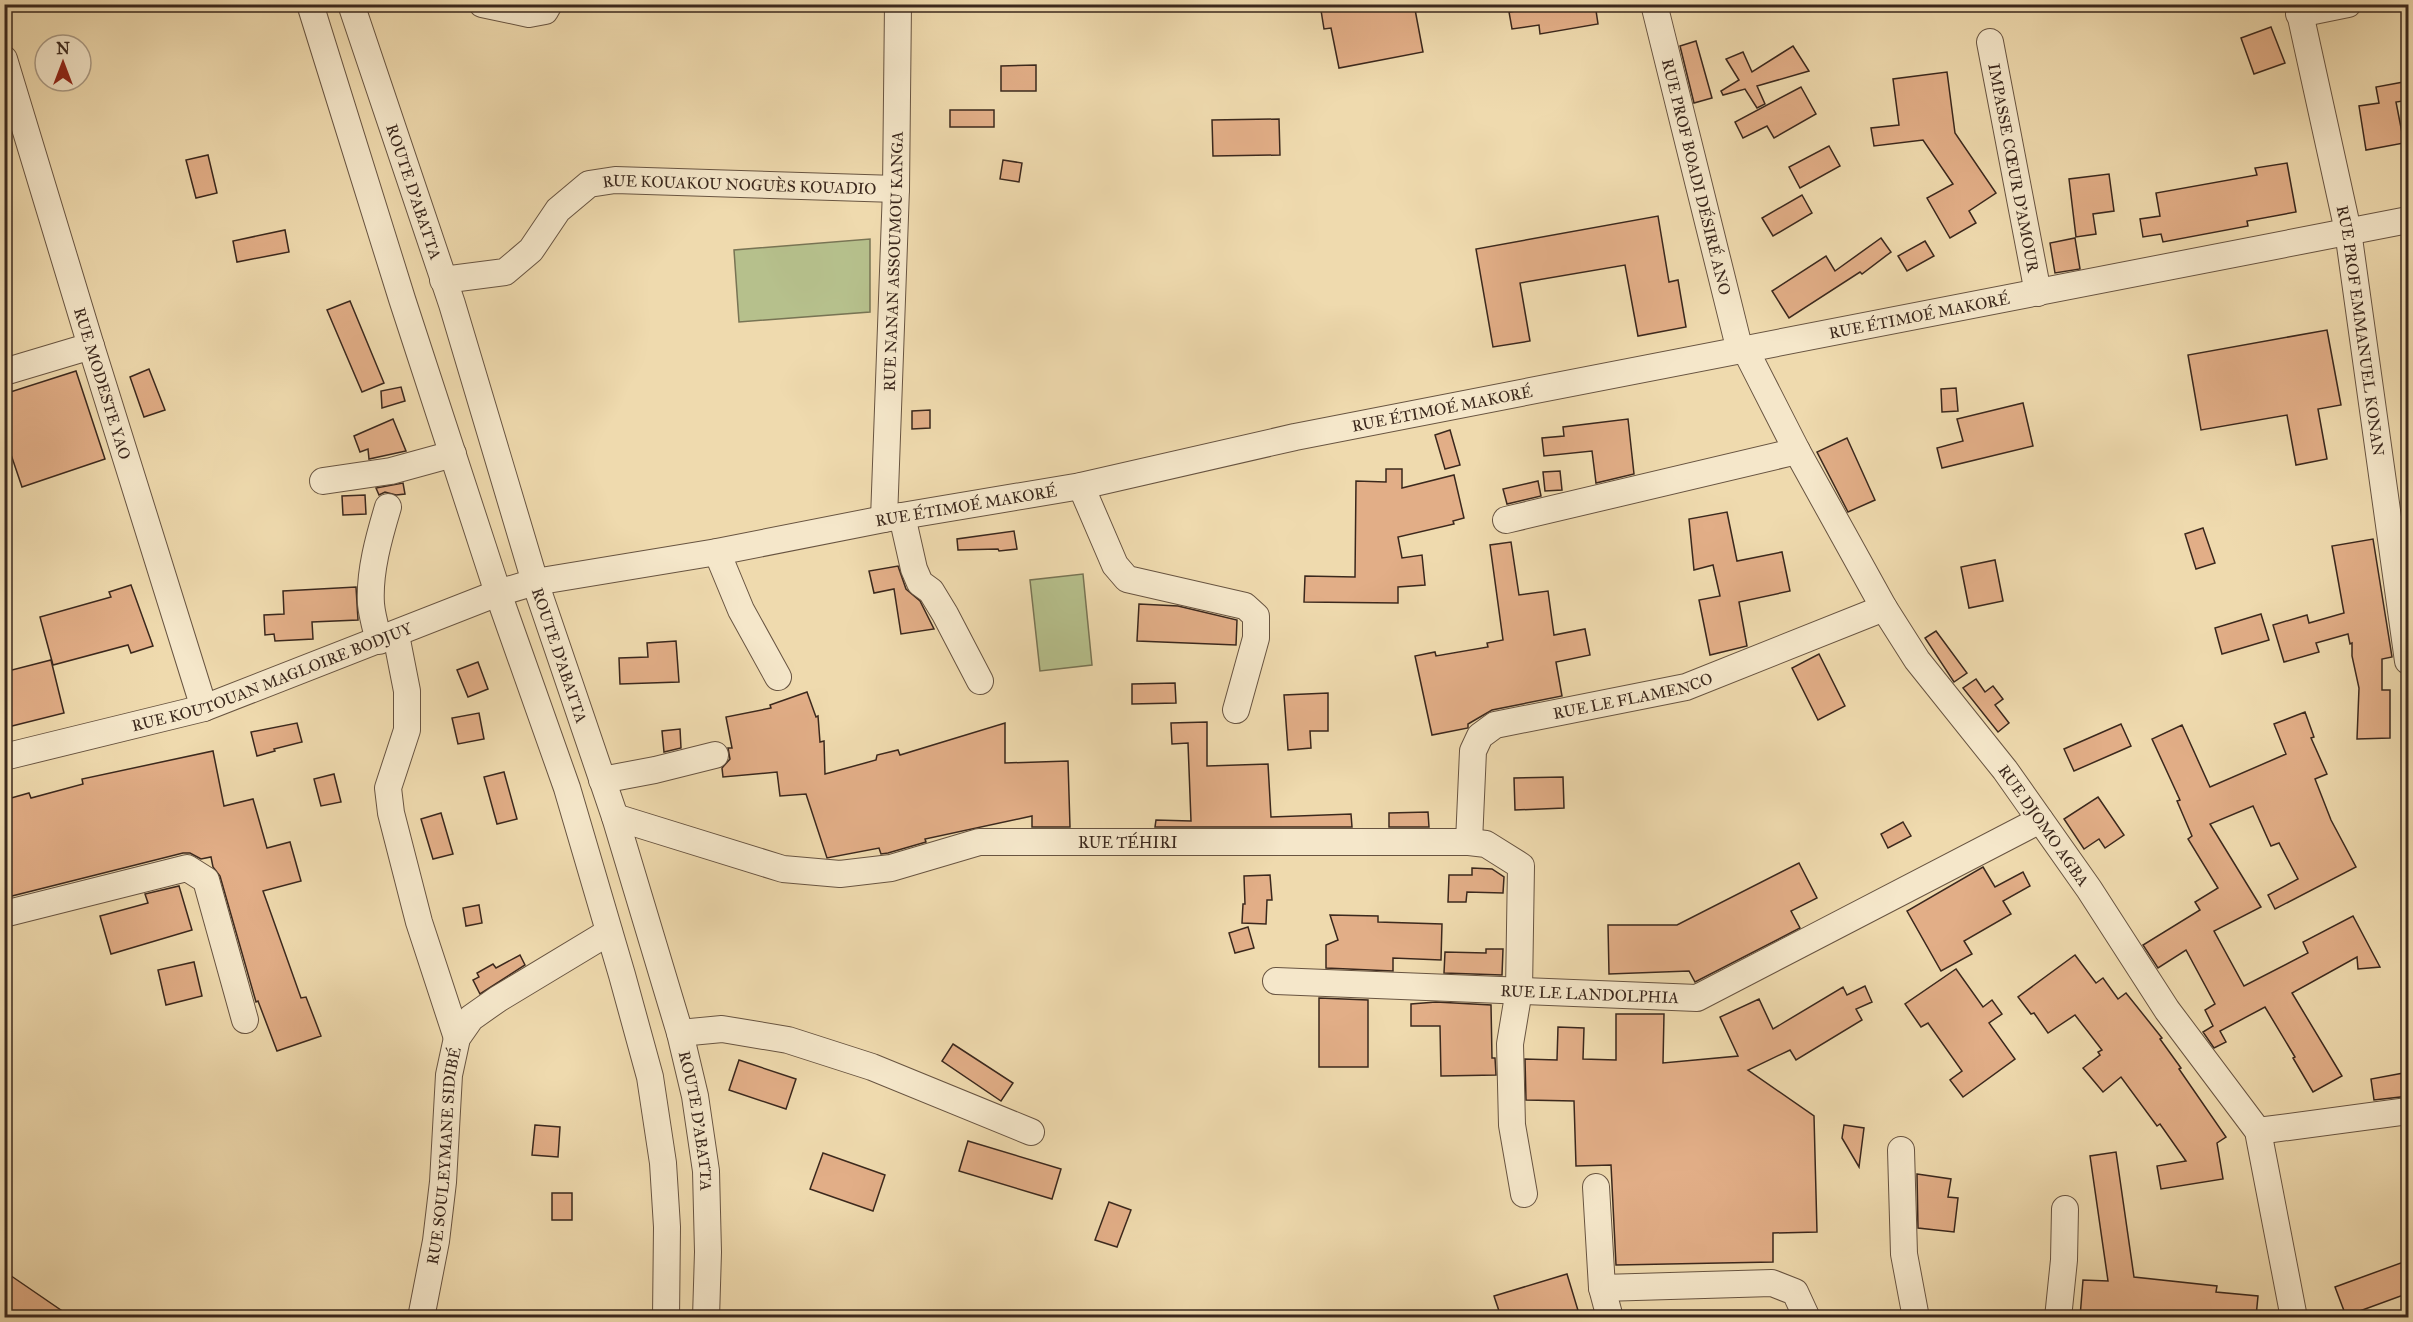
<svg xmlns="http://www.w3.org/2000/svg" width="2413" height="1322" viewBox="0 0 2413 1322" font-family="'IM FELL Great Primer',serif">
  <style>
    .green { fill: #b6c08c; stroke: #787454; stroke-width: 1.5 }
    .building { fill: #e2ae87; stroke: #3b281d; stroke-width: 1.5 }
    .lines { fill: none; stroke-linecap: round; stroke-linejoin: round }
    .minor-casing { stroke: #685441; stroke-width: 28 }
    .minor { stroke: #f5e7ca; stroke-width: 26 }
    .labels { text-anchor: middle; stroke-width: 4.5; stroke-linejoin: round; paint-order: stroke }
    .street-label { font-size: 16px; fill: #3b281d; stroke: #f5e7ca }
  </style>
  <rect width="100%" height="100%" fill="#efdaae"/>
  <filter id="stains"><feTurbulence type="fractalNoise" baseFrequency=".00333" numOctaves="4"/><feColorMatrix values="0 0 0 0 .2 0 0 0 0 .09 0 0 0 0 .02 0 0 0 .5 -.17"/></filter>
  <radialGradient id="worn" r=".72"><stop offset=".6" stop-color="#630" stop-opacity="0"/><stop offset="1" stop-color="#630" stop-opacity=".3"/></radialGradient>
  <!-- green -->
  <g class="green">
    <path d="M870,239V312L739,322L734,250Z"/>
    <path d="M1083,574L1092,665L1040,671L1030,580Z"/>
  </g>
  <!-- building -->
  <g class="building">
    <path d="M1320,4H1414L1423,52L1339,68L1331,28L1324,29Z"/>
    <path d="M1535,4H1595L1598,24L1540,34L1539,25L1512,29L1509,12L1536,8Z"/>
    <path d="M2271,27L2285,63L2254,74L2241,38Z"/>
    <path d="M1696,41L1712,98L1694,103L1680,46Z"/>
    <path d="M1793,46L1809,71L1757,86L1765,104L1757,108L1745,89L1723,95L1721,91L1739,80L1726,59L1743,52L1752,72Z"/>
    <path d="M1036,65V91H1001V66Z"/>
    <path d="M1947,72L1955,133L1996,193L1969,211L1976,223L1950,238L1927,198L1953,184L1923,140L1874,146L1871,128L1899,125L1893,79Z"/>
    <path d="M2409,81V100L2396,102L2404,143L2366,150L2359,106L2379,103L2376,87Z"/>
    <path d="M1801,87L1816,114L1774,138L1767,126L1743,138L1735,122Z"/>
    <rect x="950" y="110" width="44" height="17"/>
    <path d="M1279,119L1280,155L1213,156L1212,120Z"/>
    <path d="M1829,146L1840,166L1800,188L1789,167Z"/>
    <path d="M208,155L217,193L196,198L186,160Z"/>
    <path d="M1003,160L1022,163L1019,182L1000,179Z"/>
    <path d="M2287,163L2296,212L2247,221L2248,226L2163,242L2161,234L2143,237L2140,219L2160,216L2156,193L2257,175L2255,168Z"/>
    <path d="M2109,174L2114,211L2093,214L2096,234L2076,237L2069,179Z"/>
    <path d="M1802,195L1812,213L1773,236L1762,218Z"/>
    <path d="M1658,216L1669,282L1678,280L1686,327L1638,336L1625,265L1520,283L1530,341L1493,347L1476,249Z"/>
    <path d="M285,230L289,252L237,262L233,241Z"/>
    <path d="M1881,238L1891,252L1862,274L1860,272L1789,318L1772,291L1826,256L1835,271Z"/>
    <path d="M2075,238L2080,269L2055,273L2050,243Z"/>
    <path d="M1925,241L1934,256L1907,271L1898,256Z"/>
    <path d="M350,301L384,383L362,392L327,310Z"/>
    <path d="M2327,330L2341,405L2318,409L2327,459L2296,465L2287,415L2201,430L2188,355Z"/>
    <path d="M149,369L165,410L144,417L130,377Z"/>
    <path d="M76,371L105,459L22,487L4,434V394Z"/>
    <path d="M401,387L405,401L382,408L381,391Z"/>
    <path d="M1956,388L1958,411L1942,412L1941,389Z"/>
    <path d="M2023,403L2033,446L1942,468L1937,448L1963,441L1957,419Z"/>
    <path d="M930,410V428L912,429V411Z"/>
    <path d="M393,419L406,451L369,459L368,449L360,452L354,436Z"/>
    <path d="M1628,419L1634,474L1596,483L1592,451L1544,456L1542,438L1564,436L1563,427Z"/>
    <path d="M1450,430L1460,465L1445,469L1435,435Z"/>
    <path d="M1847,438L1875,500L1848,512L1817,452Z"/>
    <path d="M1386,469H1402V488L1454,475L1464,518L1453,521L1454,524L1398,537L1402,558L1422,555L1425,585L1398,587V603L1304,602L1305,576L1355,577L1356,481L1386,482Z"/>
    <path d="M1560,471L1562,490L1545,491L1543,472Z"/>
    <path d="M1538,481L1541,496L1507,504L1503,489Z"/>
    <path d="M403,483L405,494L396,495L385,492L379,495L376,488Z"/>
    <path d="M365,495L366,514L343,515L342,496Z"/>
    <path d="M1727,512L1737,561L1782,552L1790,591L1739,602L1747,646L1710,655L1699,600L1720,596L1713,565L1694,570L1689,519Z"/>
    <path d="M2203,528L2215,563L2196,569L2185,534Z"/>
    <path d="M1014,531L1017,549L999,551L998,549L958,550L957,539Z"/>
    <path d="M2373,539L2392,657L2382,659V690H2390V738L2357,739L2359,688L2352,656V643L2350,644L2348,634L2316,643L2319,652L2284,662L2273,625L2307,615L2309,623L2344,613L2332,546Z"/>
    <path d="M1511,542L1519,595L1548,591L1554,635L1585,629L1590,655L1556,662L1562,696L1492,710L1468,724V728L1432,735L1415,656L1435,652L1436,656L1488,647L1487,643L1503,640L1490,545Z"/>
    <path d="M1995,560L2003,601L1969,608L1961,567Z"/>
    <path d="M898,566L906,589L920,601L934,629L901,634L894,589L874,593L869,571Z"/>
    <path d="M131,585L153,646L131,653L128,645L53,665L40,617L111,597L109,592Z"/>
    <path d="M356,587L358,620L312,622L313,639L275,641L274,634L265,635L264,615L284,614L283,591Z"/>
    <path d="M1139,604L1178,606L1237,620L1236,645L1137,641Z"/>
    <path d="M2261,614L2269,640L2222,654L2215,628Z"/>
    <path d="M1936,631L1967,673L1954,682L1925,638Z"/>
    <path d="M676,641L679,682L620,684L619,658L648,657L647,643Z"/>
    <path d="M1819,654L1845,706L1818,720L1792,668Z"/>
    <path d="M51,660L64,713L4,728V672Z"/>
    <path d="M478,662L488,689L468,697L457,670Z"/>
    <path d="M1976,679L1985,692L1993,686L2003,699L1995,705L2009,723L1998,732L1963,688Z"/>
    <path d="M1175,683L1176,703L1132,704V684Z"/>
    <path d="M807,692L816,717L818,716L820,742L824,741L825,774L876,760L877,755L898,750L900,755L1005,723V763L1068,761L1070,827H1032V816L925,839L926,842L888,853L881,854L879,848L827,858L806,794L780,796L777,772L723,777L722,768L730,759L728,748H732L726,717L771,708L770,705Z"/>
    <path d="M1328,693V731H1310L1311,748L1288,750L1284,695Z"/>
    <path d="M2305,712L2314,737L2311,738L2327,774L2315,779L2331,820L2356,867L2275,909L2268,895L2298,879L2279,843L2271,846L2253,806L2210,824L2261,907L2214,931L2244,986L2308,953L2303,942L2353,916L2380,967L2358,969L2357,957L2292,993L2342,1076L2313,1092L2293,1058L2295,1057L2265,1007L2220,1031L2226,1042L2214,1048L2203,1032L2213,1026L2205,1010L2215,1004L2186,950L2158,968L2143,945L2200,910L2195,902L2218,888L2188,839L2192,836L2177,801L2180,800L2152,739L2182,725L2210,787L2286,754L2274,724Z"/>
    <path d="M479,713L484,739L458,744L452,718Z"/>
    <path d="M1207,722V766L1268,764L1271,817L1351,814L1352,827H1155L1156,820L1191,821L1188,743L1172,744L1171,723Z"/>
    <path d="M297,723L302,742L274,749L275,751L257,756L251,732Z"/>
    <path d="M2121,724L2131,746L2074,771L2064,749Z"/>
    <path d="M680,729L681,748L664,752L662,731Z"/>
    <path d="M213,751L224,806L253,799L267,848L290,842L301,881L263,891L301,998L306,997L321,1036L277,1051L258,1001L256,1002L220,876L213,867L211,857L201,859L190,853H183L4,898V800L29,793L31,798L83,784L82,779Z"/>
    <path d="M504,772L517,819L497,824L484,777Z"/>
    <path d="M334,774L341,802L321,806L314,779Z"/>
    <path d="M1563,777L1564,808L1515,810L1514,778Z"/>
    <path d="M2098,797L2124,835L2105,848L2099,839L2084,849L2064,819Z"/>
    <path d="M1428,812L1429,827H1389V813Z"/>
    <path d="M441,813L453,854L433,859L421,819Z"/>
    <path d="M1903,822L1911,836L1888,848L1881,834Z"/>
    <path d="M1799,863L1817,898L1791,911L1800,928L1695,982L1689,971L1609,974L1608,925H1677Z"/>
    <path d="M1983,867L1995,887L2023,872L2030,886L2003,901L2011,914L1964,941L1972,954L1941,971L1907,911Z"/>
    <path d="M1472,868L1492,869L1504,877L1503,893L1467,892L1466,902H1448L1449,875H1472Z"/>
    <path d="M1270,875L1272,900H1267L1266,924L1242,923L1243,904H1245L1244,876Z"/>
    <path d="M179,886L192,930L111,954L100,916L148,903L145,894Z"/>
    <path d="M479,905L482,923L466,926L463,908Z"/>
    <path d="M1330,915L1378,916V922L1442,924L1441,960L1393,958V971L1326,968V945L1338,940Z"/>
    <path d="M1248,927L1254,948L1235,953L1229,933Z"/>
    <path d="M1486,949H1503L1502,975L1444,973L1445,952L1486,953Z"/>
    <path d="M520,955L525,965L480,994L473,980L479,977L477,973L493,964L496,968Z"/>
    <path d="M2075,955L2096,983L2103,978L2118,999L2126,993L2162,1038L2160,1039L2181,1068L2179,1069L2226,1137L2217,1143L2223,1179L2161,1189L2157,1166L2186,1161L2160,1124L2157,1126L2121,1077L2103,1092L2083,1068L2100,1055L2098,1052L2102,1050L2075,1015L2048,1033L2034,1013L2031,1014L2018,997Z"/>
    <path d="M194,962L202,996L166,1005L158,970Z"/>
    <path d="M1956,969L1983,1007L1992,1000L2002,1014L1989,1023L2015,1059L1963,1097L1950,1080L1962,1071L1928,1023L1921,1027L1905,1004Z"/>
    <path d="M1865,986L1872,1002L1856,1009L1862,1020L1796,1060L1790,1050L1748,1070L1814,1116L1817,1232L1773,1233V1262L1616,1265L1611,1165L1576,1166L1574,1101L1526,1100L1525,1059L1557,1060L1558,1027L1584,1028L1583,1059L1616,1060V1014H1664L1663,1063L1738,1056L1720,1017L1759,999L1773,1029L1843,987L1847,995Z"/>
    <path d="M1319,998L1368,1000V1067H1319Z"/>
    <path d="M1436,1002L1491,1005L1492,1058H1495L1496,1075L1441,1076L1440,1026H1411V1004Z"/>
    <path d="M953,1044L1013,1083L1001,1101L942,1061Z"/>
    <path d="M739,1060L796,1079L786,1109L729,1090Z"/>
    <path d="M2409,1072V1096L2374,1100L2371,1079Z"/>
    <path d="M535,1125L560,1127L558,1157L532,1155Z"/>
    <path d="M1844,1125L1864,1128L1859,1167L1842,1138Z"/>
    <path d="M968,1141L1061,1169L1052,1199L959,1171Z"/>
    <path d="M2116,1152L2134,1277L2217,1286L2216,1292L2258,1296L2256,1317H2080L2083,1280L2108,1281L2090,1156Z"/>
    <path d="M823,1153L885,1175L873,1211L810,1189Z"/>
    <path d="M1917,1174L1951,1179L1948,1197L1958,1198L1954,1232L1918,1228Z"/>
    <rect x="552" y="1193" width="20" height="27"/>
    <path d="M1109,1202L1131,1210L1117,1247L1095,1240Z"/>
    <path d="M2409,1260V1293L2346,1316L2335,1287Z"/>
    <path d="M4,1271L71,1317H4Z"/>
    <path d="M1567,1274L1580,1317H1501L1494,1296Z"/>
  </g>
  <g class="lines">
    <!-- minor casing -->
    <g class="minor-casing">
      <g id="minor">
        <path d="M310,4L402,299L498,593L567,788L622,975L650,1077L663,1163L667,1227L666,1318"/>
        <path id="s1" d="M351,4L452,304L535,582L615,817L680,1033L695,1096L706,1171L708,1252L706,1318"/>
        <path d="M482,4L529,14L545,11L549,4"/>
        <path id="s2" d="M1654,4L1740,351"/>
        <path id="s3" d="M2298,4L2348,231L2408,661"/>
        <path d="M2299,14L2348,4"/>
        <path id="s4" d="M1990,42L2038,293"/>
        <path id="s5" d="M4,59L91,346L204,708"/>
        <path id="s6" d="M443,280L505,272L531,250L558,210L589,184L615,180L896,189"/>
        <path id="s7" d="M1745,349L1797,451L1884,608L1917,660L2005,770L2089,889L2167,1010L2258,1131L2294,1318"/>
        <path d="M4,372L91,346"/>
        <path d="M323,481L391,471L453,454"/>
        <path d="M1081,486L1115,565L1127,579L1245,606L1256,616V638L1236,710"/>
        <path d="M902,516L914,569L920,583L931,591L945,614L980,681"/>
        <path id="s8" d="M884,519L896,189L898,4"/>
        <path d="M1506,520L1797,451"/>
        <path d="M717,552L741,610L778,677"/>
        <path d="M396,635L407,691V730L388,788L391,813L419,922L457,1038"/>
        <path d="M379,641C376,629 372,616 371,604C369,572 379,537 388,507"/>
        <path id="s9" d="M4,757L204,708L498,593L535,582L717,552L884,519L1081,486L1295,437L2408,220"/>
        <path d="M602,780L655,770L715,755"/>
        <path id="s10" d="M615,817L783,869L840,874L891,868L979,842H1469L1486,844L1521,866L1519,990L1510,1044L1512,1125L1524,1194"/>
        <path id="s11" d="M1469,842L1473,751L1480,736L1495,725L1686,687L1884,608"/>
        <path d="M4,914L187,868L206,880L245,1020"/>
        <path id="s12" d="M1276,981L1697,998L2040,820"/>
        <path d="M680,1033L722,1029L788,1040L872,1067L1031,1132"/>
        <path d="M2258,1131L2408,1111"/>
        <path d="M1901,1150L1904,1254L1916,1318"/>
        <path d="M1596,1187L1602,1288L1772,1283L1795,1292L1807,1318"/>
        <path d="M1602,1288L1610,1318"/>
        <path id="s13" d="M421,1318L436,1241L443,1182L449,1075L457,1038L471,1018L498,999L609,932"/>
        <path d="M2058,1318L2064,1260L2065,1209"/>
      </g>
    </g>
    <!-- minor -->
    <use href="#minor" class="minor"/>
  </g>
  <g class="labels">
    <!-- street labels -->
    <g class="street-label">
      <text dy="6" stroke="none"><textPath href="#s4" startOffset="128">IMPASSE CŒUR D'AMOUR</textPath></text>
      <text dy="6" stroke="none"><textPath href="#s2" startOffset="178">RUE PROF BOADI DÉSIRÉ ANO</textPath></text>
      <text dy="6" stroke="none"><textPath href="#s6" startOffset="336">RUE KOUAKOU NOGUÈS KOUADIO</textPath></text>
      <text dy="6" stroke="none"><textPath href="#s1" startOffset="198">ROUTE D'ABATTA</textPath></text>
      <text dy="6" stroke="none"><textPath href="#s8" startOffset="258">RUE NANAN ASSOUMOU KANGA</textPath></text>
      <text dy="6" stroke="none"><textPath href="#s9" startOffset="1970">RUE ÉTIMOÉ MAKORÉ</textPath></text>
      <text dy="6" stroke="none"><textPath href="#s3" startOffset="333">RUE PROF EMMANUEL KONAN</textPath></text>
      <text dy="6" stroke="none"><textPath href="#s5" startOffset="339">RUE MODESTE YAO</textPath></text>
      <text dy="6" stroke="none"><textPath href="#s9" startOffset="1484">RUE ÉTIMOÉ MAKORÉ</textPath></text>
      <text dy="6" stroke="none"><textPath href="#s9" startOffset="998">RUE ÉTIMOÉ MAKORÉ</textPath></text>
      <text dy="6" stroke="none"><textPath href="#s1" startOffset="684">ROUTE D'ABATTA</textPath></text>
      <text dy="6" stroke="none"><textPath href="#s9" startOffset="280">RUE KOUTOUAN MAGLOIRE BODJUY</textPath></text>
      <text dy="6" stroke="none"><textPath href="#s11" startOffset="267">RUE LE FLAMENCO</textPath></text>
      <text dy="6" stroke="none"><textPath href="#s7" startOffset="564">RUE DJOMO AGBA</textPath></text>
      <text dy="6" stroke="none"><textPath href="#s10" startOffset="525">RUE TÉHIRI</textPath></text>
      <text dy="6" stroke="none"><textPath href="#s12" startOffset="314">RUE LE LANDOLPHIA</textPath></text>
      <text dy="6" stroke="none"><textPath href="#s1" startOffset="1170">ROUTE D'ABATTA</textPath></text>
      <text dy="6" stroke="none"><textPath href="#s13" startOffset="164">RUE SOULEYMANE SIDIBÉ</textPath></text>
    </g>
  </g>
  <!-- margin -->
  <rect width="2413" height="1322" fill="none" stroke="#efdaae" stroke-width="24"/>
  <rect x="6" y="6" width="2401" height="1310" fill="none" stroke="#3b281d" stroke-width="3"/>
  <rect x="12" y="12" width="2389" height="1298" fill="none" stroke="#3b281d" stroke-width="1.5"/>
  <!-- north arrow -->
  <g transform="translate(63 63)"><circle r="28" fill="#f5e7ca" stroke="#ab9b85" stroke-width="1.5"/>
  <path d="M0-4.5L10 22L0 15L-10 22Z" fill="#8f2418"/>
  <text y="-9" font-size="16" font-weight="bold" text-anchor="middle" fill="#3b281d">N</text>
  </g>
  <rect width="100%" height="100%" filter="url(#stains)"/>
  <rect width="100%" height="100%" fill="url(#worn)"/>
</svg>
